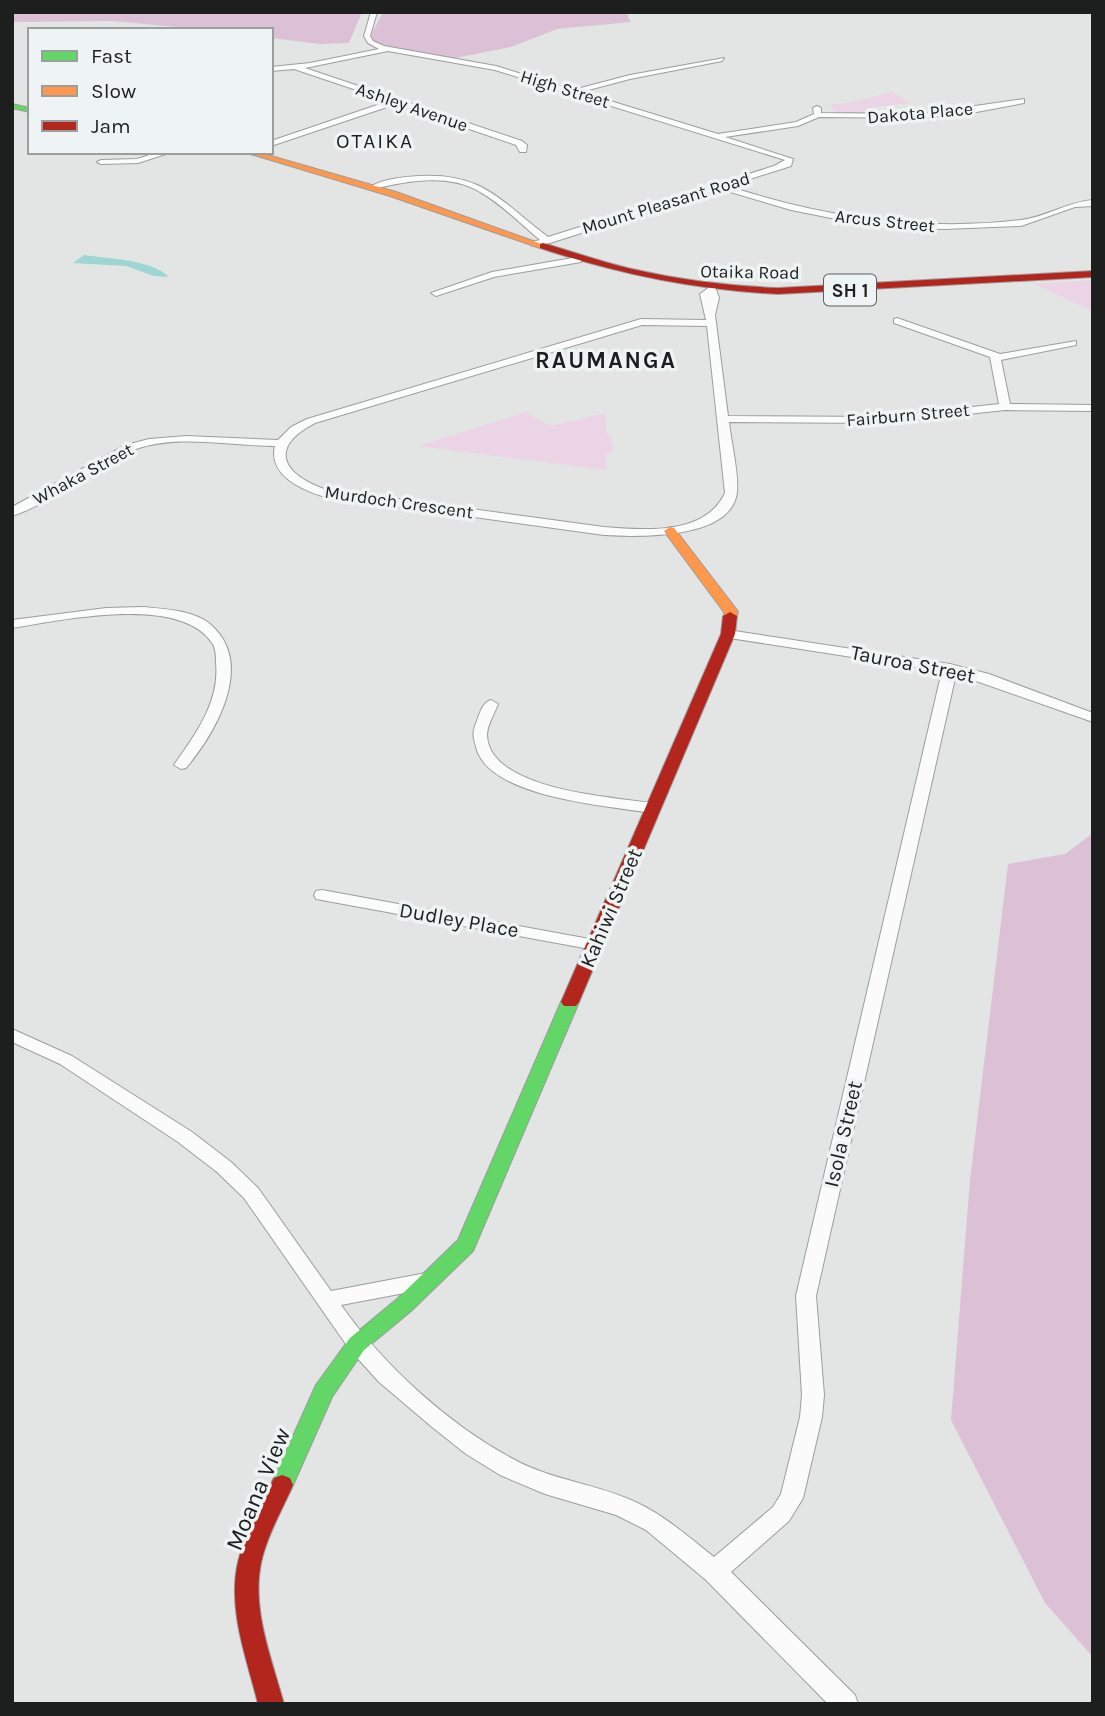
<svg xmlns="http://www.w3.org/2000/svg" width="1105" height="1716" viewBox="0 0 1105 1716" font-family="Karla,sans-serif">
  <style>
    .green { fill: #ecd4e7 }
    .forest { fill: #dcc1d6 }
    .water { fill: #9dd6d2 }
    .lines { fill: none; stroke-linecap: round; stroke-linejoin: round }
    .street-casing { stroke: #9b9e9d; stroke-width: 2 }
    .fast-casing { stroke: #9b9e9d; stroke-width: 2 }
    .slow-casing { stroke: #9b9e9d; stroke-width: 2 }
    .jam-casing { stroke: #9b9e9d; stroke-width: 2 }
    .street { fill: #fbfbfb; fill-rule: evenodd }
    .fast { fill: #63d668; fill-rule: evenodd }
    .slow { fill: #ff974d; fill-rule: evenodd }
    .jam { fill: #b3261e; fill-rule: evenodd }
    .labels { text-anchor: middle; stroke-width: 7; stroke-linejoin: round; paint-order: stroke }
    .far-street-label { font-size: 18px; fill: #1d1f1e; stroke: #eef3f3 }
    .shield { fill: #eef3f3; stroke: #5c5f5e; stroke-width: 2 }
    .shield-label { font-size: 19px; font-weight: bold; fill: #1d1f1e }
    .far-quarter-label { font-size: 21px; letter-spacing: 2px; fill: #1d1f1e; stroke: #eef3f3 }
    .street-label { font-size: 21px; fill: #1d1f1e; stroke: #eef3f3 }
    .far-district-label { font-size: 23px; font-weight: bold; letter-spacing: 2px; fill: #1d1f1e; stroke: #eef3f3 }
    .near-street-label { font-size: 24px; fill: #1d1f1e; stroke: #eef3f3 }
  </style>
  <rect width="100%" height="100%" fill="#e2e5e4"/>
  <!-- green -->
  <g class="green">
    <path d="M892,92L910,103L873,107L871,117L839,115L829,105L854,102Z"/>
    <path d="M1093,280V311L1034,284Z"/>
    <path d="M526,412L551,426L605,413L607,435L611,436L613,451L606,455V470L419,446Z"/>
  </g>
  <!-- forest -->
  <g class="forest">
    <path d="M12,12H362L349,43L320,44L271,38V30H207L113,21L12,22Z"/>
    <path d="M383,12H626L631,22L557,29L511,47L455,58L390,47L373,41L371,35Z"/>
    <path d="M1093,833V1657L1045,1603L951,1420L970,1180L1008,864L1065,854Z"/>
  </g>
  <!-- water -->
  <path class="water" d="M84,255C108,259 151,259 169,277L154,276L126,266L73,263Z"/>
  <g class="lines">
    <!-- street casing -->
    <g class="street-casing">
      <g id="street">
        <path d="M371,12H377L370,36L373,41L384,46L496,66L573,90L630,75L724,58L722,61L630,79L581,92L718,134L796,122L814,114L813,108L817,106L821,108V113L920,114L1024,99V103L971,113L920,118L819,117L798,126L725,137L793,159L791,166L728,186C822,217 922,232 1021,220C1046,217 1067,202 1093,200V206L1075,207L1021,226L945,229L907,228L831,218L791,210L720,189L550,243L532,246V242L540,240C520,224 502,204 480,192C449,173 407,181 374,189L370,187C383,179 402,177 418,176C483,172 500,201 548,237L774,166L785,160L495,70L388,51L305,68L522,141L527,145L526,152H520L516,145L396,104L271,146V141L389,101L294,69L271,71V67L310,63L379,49L368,43L364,36Z"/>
        <path d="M159,152H172L138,163L101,164L97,162L101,160L137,159Z"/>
        <path d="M578,257L581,258V262L494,277L436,296L431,293L492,272Z"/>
        <path d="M711,286L716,289L719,298L715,315L728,416L883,417L999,404L990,357L894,323V319L897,318L1000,354L1076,341V345L1001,360L1010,404L1093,405V411L1005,410L883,423L729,422C731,441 739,474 737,492C732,540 638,537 604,535L322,496C300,489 268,474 275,446C230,446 179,434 136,449C92,464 56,502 12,516V507L126,445L149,439L186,436L278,440L291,427L307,419L641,319L706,320L700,294ZM642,325L707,326L725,493C705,536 644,530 604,527L324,489C281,473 269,447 315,423Z"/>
        <path d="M143,607C164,609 193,610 210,624C256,663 216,732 186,768L181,769L174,765C195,735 220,702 216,663C216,657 216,648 212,643C180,594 62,620 12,628V620L106,608Z"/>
        <path d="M728,630L950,664L989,674L1093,713V722L956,674L816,1296L824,1395L822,1417L803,1498L789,1521L731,1572L855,1695L858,1704H828L706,1580L646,1530L616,1515L545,1494L500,1475L466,1454L432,1427L379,1382L350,1350L244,1198L217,1172L178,1142L60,1064L12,1042V1029L72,1056L192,1132L231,1162L258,1188L331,1291L426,1273L433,1275L436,1281L433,1287L426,1289L341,1305C383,1365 450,1426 515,1460C550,1479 590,1483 626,1498C660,1511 686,1535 714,1557L773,1507L781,1494L800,1417L802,1395L796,1296L942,671L723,637L721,634Z"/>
        <path d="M491,700L498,704C495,713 487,725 487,735C489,790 611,797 652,803L660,808L652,813C609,806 488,798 476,747C474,739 472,734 475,726C479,717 481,703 491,700Z"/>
        <path d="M322,890L595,940L603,945L595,950L316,899L314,895L316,891Z"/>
      </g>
    </g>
    <!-- fast casing -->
    <g class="fast-casing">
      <g id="fast">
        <path d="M12,104L30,108V112L12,108Z"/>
        <path d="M570,996L576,998L579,1002L473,1251L411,1311L364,1350L332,1397L290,1492L282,1495L274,1492L271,1485L316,1385L350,1338L397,1299L458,1240L561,1002L564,998Z"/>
      </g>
    </g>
    <!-- slow casing -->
    <g class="slow-casing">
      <g id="slow">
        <path d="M244,152H257L396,192L547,246L540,248L390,196Z"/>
        <path d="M670,527L674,528L736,609L738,612L735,619H725L724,612L664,531Z"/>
      </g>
    </g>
    <!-- jam casing -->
    <g class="jam-casing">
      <g id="jam">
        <path d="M543,243C573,252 602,262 632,269C680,280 729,286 778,288L1093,271V277L778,294C696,290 618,274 540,248V244Z"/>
        <path d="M730,612L737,616L735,634L579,1002L576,1006H564L561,1002L721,634L723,616Z"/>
        <path d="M282,1475L290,1478L293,1485C283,1508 270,1530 263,1555C249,1604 271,1656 284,1704H258C247,1659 227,1609 238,1562C245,1532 260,1505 274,1478Z"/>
      </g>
    </g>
    <!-- street -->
    <use href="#street" class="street"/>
    <!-- fast -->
    <use href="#fast" class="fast"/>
    <!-- slow -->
    <use href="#slow" class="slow"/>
    <!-- jam -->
    <use href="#jam" class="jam"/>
  </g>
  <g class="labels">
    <!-- far-street labels -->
    <g class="far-street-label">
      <text transform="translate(565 89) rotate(17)" y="6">High Street</text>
      <text transform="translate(412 107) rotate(19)" y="6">Ashley Avenue</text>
      <text transform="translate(920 113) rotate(-5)" y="6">Dakota Place</text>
      <text transform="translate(666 203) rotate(-17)" y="6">Mount Pleasant Road</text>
      <text transform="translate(885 221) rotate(6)" y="6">Arcus Street</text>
      <text transform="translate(750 272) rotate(1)" y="6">Otaika Road</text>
      <text transform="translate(908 415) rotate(-5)" y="6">Fairburn Street</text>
      <text transform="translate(83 474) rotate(-28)" y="6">Whaka Street</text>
      <text transform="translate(399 502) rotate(8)" y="6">Murdoch Crescent</text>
    </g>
    <!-- shield labels -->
    <rect class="shield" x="824" y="274.5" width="52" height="31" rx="5"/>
    <g class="shield-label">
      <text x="850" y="297">SH 1</text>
    </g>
    <!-- far-quarter labels -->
    <g class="far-quarter-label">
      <text x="375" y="148">OTAIKA</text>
    </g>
    <!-- street labels -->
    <g class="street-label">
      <text transform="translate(913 664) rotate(11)" y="7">Tauroa Street</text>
      <text transform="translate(611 908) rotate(-67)" y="7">Kahiwi Street</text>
      <text transform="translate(459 920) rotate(10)" y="7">Dudley Place</text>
      <text transform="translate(843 1134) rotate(-77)" y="7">Isola Street</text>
    </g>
    <!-- far-district labels -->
    <g class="far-district-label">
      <text x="606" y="368">RAUMANGA</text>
    </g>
    <!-- near-street labels -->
    <g class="near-street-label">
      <text transform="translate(258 1489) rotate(-67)" y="8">Moana View</text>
    </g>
  </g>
  <!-- border -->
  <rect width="1105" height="1716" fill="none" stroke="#1d1f1e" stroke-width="28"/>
  <!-- legend -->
  <rect x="28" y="28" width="245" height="126" fill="#eef3f3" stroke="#9a9e9e" stroke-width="2"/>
  <rect x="42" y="51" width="35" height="10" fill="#63d668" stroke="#9a9e9e" stroke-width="2"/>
  <text x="91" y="63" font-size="21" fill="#1d1f1e">Fast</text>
  <rect x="42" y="86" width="35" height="10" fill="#ff974d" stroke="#9a9e9e" stroke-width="2"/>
  <text x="91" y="98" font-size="21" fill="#1d1f1e">Slow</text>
  <rect x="42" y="121" width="35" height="10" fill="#b3261e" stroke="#9a9e9e" stroke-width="2"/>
  <text x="91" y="133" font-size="21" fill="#1d1f1e">Jam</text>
</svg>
